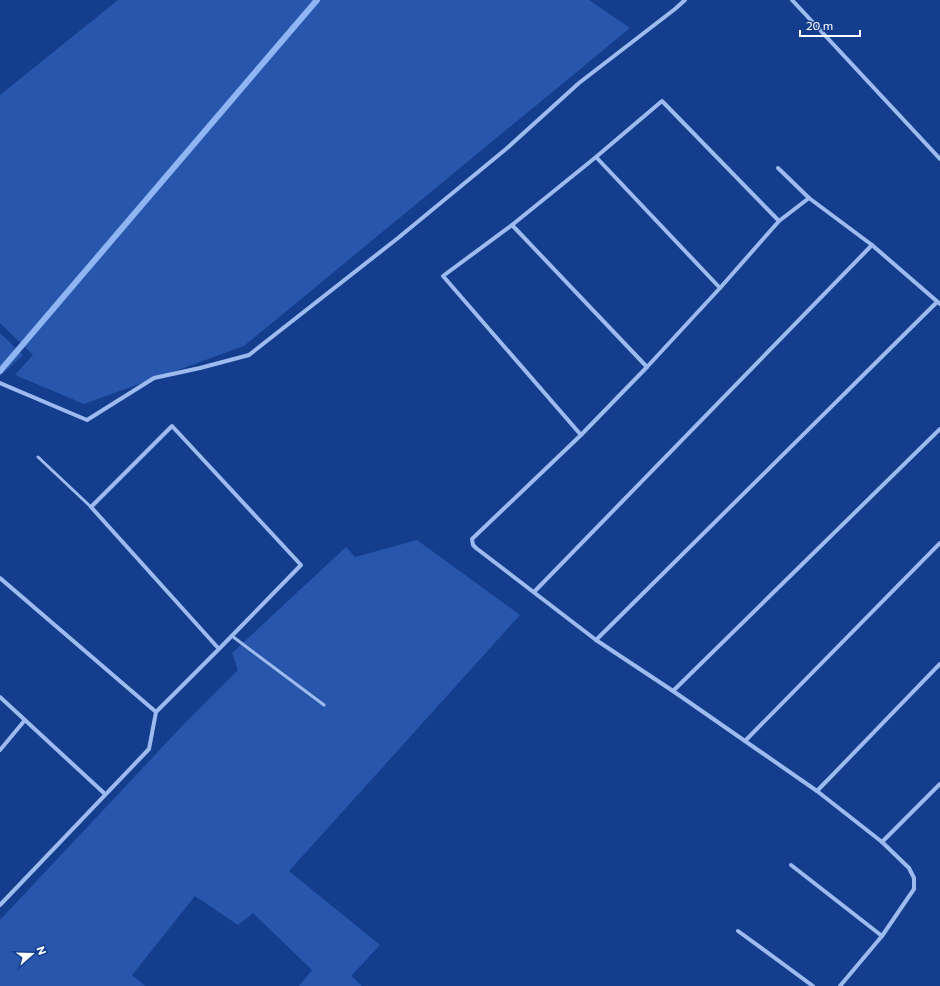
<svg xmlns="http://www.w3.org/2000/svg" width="940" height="986" viewBox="0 0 940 986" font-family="Commissioner,sans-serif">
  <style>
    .green { fill: #2756ac }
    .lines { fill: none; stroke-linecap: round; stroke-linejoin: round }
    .stream { stroke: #90b5f3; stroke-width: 6 }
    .lane { stroke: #9ebbf0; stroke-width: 3 }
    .street { stroke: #9ebbf0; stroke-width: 4 }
  </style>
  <rect width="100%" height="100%" fill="#143e8d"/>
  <!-- green -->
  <g class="green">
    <path d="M118,0H589L630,28L244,346L84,404L15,375L33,355L0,323V95Z"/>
    <path d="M0,333L23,355L0,376Z"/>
    <path d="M417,540L520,615L289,871L380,945L351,976L362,986H299L312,970L253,913L238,925L195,896L132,975L145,986H0V920L184,724L238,670L232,653L346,547L355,557Z"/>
  </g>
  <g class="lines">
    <!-- stream -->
    <path class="stream" d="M0,371L317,0"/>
    <!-- lane -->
    <g class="lane">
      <path d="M38,457L91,507"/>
      <path d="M232,636L324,705"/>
    </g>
    <!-- street -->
    <g class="street">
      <path d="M792,0L940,159"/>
      <path d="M596,157L720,288"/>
      <path d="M778,168L809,198"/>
      <path d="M512,225L647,367"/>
      <path d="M0,383L87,420L154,378L200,368L249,355L398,238L506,149L579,83L675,9L685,0"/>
      <path d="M581,435L443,276L512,225L596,157L662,101L779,221"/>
      <path d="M0,578L156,712"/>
      <path d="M534,592L872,245"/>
      <path d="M596,640L937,302"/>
      <path d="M673,691L940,429"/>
      <path d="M0,697L105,794"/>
      <path d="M745,741L940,543"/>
      <path d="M0,750L25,720"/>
      <path d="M817,791L940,664"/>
      <path d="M882,842L940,784"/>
      <path d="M791,865L882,936"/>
      <path d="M0,905L149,749L156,712L219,649L301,565L172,426L91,507L219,649"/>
      <path d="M738,931L813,986"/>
      <path d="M840,986L882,936L914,889V878L909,868L882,842L817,791L673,691L596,640L476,548L473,545L472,539L581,435L647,367L720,288L779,221L809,198L872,245L940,304"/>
    </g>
  </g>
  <!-- north arrow -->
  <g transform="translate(32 954) rotate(70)" stroke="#143e8d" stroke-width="3" paint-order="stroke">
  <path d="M0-3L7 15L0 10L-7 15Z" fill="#ffffff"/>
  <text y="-6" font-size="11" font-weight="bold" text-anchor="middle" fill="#ffffff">N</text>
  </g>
  <!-- scale -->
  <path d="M800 30v6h60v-6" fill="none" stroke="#ffffff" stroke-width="2"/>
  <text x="806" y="30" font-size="12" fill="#ffffff" stroke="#143e8d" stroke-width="3" paint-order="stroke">20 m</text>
</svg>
